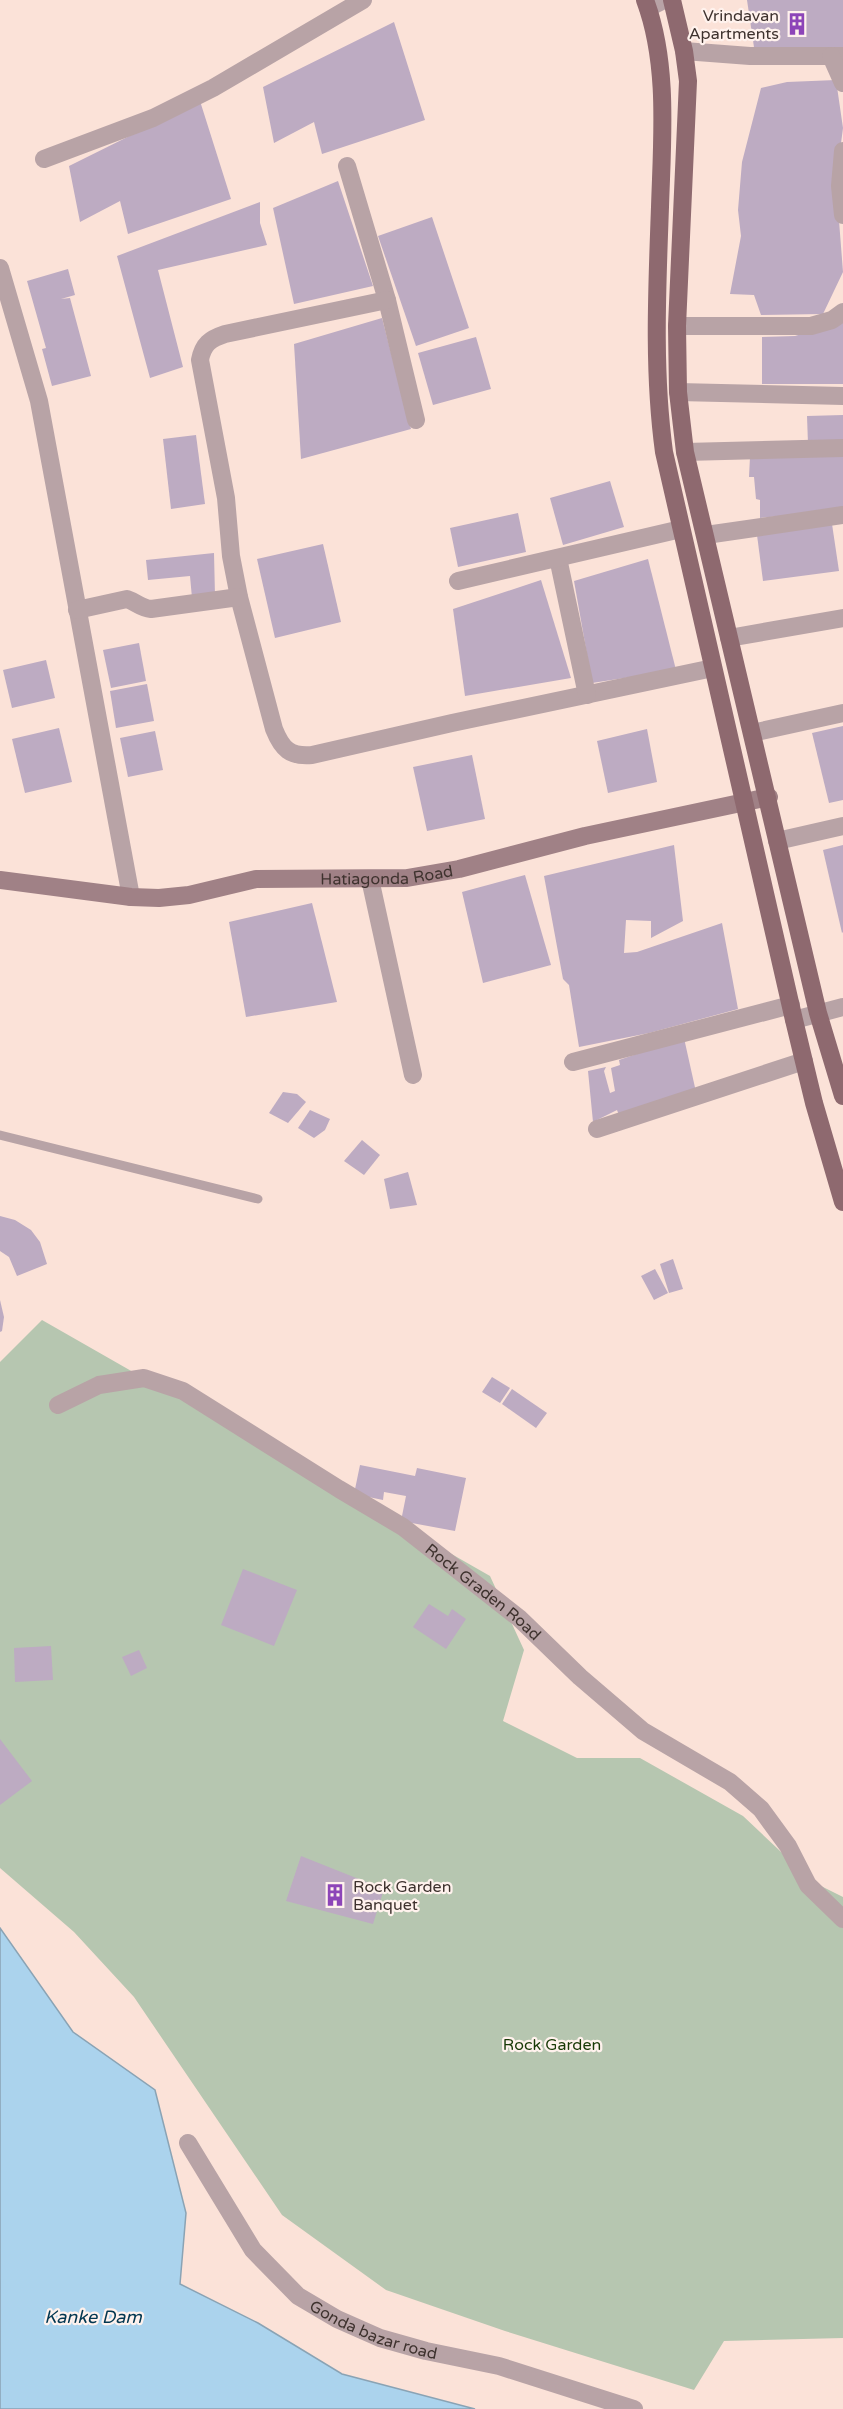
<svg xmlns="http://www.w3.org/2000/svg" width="843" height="2409" viewBox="0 0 843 2409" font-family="'Varela Round',sans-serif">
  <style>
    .green { fill: #b6c6b0 }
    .water { fill: #abd3ed; stroke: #8aa3b4; stroke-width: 1.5 }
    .building { fill: #bdabc2 }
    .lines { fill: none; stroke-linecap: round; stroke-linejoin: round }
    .lane { stroke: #b8a3a6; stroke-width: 9 }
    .street { stroke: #b8a3a6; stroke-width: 18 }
    .secondary { stroke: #a08186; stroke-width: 18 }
    .primary { stroke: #8e696f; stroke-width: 18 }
    .labels { text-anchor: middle; stroke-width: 4.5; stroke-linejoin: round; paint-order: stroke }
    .poi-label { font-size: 16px; fill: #3e322e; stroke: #fff2ed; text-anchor: end }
    .street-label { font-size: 16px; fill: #3e322e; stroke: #fff2ed }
    .park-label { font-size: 16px; fill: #183906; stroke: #fff2ed }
    .water-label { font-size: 18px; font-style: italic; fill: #023751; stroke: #fff2ed }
  </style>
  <rect width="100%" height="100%" fill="#fbe2d8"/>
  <!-- green -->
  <path class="green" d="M42,1320L490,1576L524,1650L503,1721L577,1758H640L743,1816L813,1882L843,1897V2338L724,2341L694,2390L505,2331L386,2290L282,2215L134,1997L74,1932L0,1868V1362Z"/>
  <!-- water -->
  <path class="water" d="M0,1928L73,2032L155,2090L186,2213L180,2284L258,2323L342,2374L475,2409H0Z"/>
  <!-- building -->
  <g class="building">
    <path d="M747,0H843V47L755,54Z"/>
    <path d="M394,22L425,120L322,154L314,122L274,143L263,87Z"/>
    <path d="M836,80L843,128L836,182L843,272L823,314L761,315L754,295L730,294L741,236L738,210L742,162L761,88L787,82Z"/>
    <path d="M200,101L231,199L128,234L120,201L80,222L69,166Z"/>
    <path d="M338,181L373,286L294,304L273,208Z"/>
    <path d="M260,202V223L267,245L158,270L183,367L150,378L117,256Z"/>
    <path d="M432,217L469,328L416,346L378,236Z"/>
    <path d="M68,269L75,295L61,299L70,298L91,376L52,386L42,349L46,348L27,281Z"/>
    <path d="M382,318L411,429L301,459L294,344Z"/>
    <path d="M843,321V384H762V337L795,336Z"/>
    <path d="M476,337L491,389L433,405L418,353Z"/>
    <path d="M843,415V444H808L807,416Z"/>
    <path d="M196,435L205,504L171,509L163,439Z"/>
    <path d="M838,455L843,457V510L760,518V500L756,499L754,477H749L750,457Z"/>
    <path d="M610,481L624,527L563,545L550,498Z"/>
    <path d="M518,513L526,552L458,567L450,528Z"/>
    <path d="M832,524L839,571L763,581L757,535Z"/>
    <path d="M323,544L341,622L275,638L257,559Z"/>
    <path d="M214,553L215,596L192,598L190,576L148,580L146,560Z"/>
    <path d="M648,559L676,670L592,683L574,581Z"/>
    <path d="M541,580L571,678L465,696L453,609Z"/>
    <path d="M139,643L146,681L111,688L103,650Z"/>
    <path d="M46,660L55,698L12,708L3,670Z"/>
    <path d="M147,684L154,721L116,728L110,691Z"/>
    <path d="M843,726V800L829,803L812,733Z"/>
    <path d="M59,728L72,782L25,793L12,739Z"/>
    <path d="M647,729L657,782L608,793L597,741Z"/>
    <path d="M155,731L163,770L128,777L120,738Z"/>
    <path d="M472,755L485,819L427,831L413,767Z"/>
    <path d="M674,845L683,921L651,938V921L626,920L624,953L637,952L722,923L738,1009L649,1033L579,1047L569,985L563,979L544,876Z"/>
    <path d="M843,845V932L842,933L823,850Z"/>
    <path d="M525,875L551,965L483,983L462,892Z"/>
    <path d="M312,903L337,1002L246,1017L229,922Z"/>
    <path d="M684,1038L696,1092L619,1115L617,1110L593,1122L588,1071L606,1067L604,1071L610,1093L615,1091L611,1068L620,1065L619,1060Z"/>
    <path d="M283,1092L297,1094L306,1102L288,1123L269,1113Z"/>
    <path d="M310,1110L330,1119L325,1130L314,1138L298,1128Z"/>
    <path d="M362,1140L380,1155L364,1175L344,1161Z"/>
    <path d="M408,1172L417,1205L390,1209L384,1179Z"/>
    <path d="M0,1216L15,1220L31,1230L40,1242L47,1264L17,1276L9,1257L0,1251Z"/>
    <path d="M673,1259L683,1289L669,1293L660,1264Z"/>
    <path d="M655,1269L668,1293L654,1300L641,1276Z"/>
    <path d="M0,1300L4,1317L2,1331L0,1332Z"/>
    <path d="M492,1377L510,1388L500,1403L482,1392Z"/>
    <path d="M512,1389L547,1413L536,1428L502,1404Z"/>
    <path d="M360,1465L415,1476L417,1468L466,1478L455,1531L401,1521L406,1496L384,1492L383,1500L354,1494Z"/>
    <path d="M243,1569L297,1590L274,1646L221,1625Z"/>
    <path d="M429,1604L448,1616L452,1609L466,1619L446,1649L413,1627Z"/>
    <path d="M51,1646L53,1680L15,1682L14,1648Z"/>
    <path d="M139,1650L147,1668L131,1676L122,1657Z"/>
    <path d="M0,1739L32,1781L0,1805Z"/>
    <path d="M301,1856L384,1889L373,1924L286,1901Z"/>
  </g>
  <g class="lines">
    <!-- lane -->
    <path class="lane" d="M0,1135L258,1199"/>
    <!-- street -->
    <g class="street">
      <path d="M648,8L664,0"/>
      <path d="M684,51L750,56H843"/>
      <path d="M831,56L843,83"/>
      <path d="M843,151L840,186L843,215"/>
      <path d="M44,159L153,118L213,88L363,0"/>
      <path d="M347,166L387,300L416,420"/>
      <path d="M0,268L39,401L131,897"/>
      <path d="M387,300L225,334C210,339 203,344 200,360L226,498L231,556L239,597L274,729C282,749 290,757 312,755L452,723L713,668"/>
      <path d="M677,326H811L832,320L843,312"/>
      <path d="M678,392L843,396"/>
      <path d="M685,452L843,448"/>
      <path d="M706,535L843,515"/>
      <path d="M558,558L587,695"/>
      <path d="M458,581L681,529"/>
      <path d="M77,610L127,599C136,602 141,608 151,609L239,597"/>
      <path d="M729,638L843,618"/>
      <path d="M752,733L843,713"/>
      <path d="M777,841L843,826"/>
      <path d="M370,879L413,1075"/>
      <path d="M794,1020L843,1007"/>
      <path d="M573,1062L791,1005"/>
      <path d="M597,1129L804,1061"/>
      <path id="s1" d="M58,1405L99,1385L144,1378L183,1391L339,1489L403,1527L519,1618L580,1677L643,1731L730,1782L761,1809L788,1846L808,1885L843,1919"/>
      <path id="s2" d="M188,2143L253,2250L298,2296L337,2319L380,2338L426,2351L499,2366L634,2409"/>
    </g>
    <!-- secondary -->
    <path class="secondary" id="s3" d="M0,880L131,897L159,898L189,895L256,879L407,878L459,869L585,836L769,797"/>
    <!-- primary -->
    <g class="primary">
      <path d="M645,0C669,64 662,140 660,207C657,290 653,371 664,452L794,1020L814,1103L843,1202"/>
      <path d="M672,0L684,51L688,81L677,326L678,392L685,452L818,1013L843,1096"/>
    </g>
  </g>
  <!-- icons -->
  <defs>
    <g id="building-bare" transform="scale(1.8)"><path d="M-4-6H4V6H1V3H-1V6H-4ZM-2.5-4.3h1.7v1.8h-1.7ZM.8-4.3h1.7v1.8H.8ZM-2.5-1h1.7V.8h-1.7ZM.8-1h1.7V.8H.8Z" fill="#8d45b8" stroke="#fff2ed" stroke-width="2.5" paint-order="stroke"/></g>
  </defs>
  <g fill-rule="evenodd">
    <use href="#building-bare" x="797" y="24"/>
    <use href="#building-bare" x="335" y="1895"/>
  </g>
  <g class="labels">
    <!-- poi labels -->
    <g class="poi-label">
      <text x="779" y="21">Vrindavan<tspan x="779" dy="18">Apartments</tspan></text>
      <text x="353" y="1892" text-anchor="start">Rock Garden<tspan x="353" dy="18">Banquet</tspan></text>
    </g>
    <!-- street labels -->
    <g class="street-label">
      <text dy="6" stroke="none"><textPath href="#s3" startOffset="390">Hatiagonda Road</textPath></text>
      <text dy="6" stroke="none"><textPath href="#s1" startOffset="494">Rock Graden Road</textPath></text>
      <text dy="6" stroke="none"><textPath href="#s2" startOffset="273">Gonda bazar road</textPath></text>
    </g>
    <!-- park labels -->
    <g class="park-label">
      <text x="552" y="2050">Rock Garden</text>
    </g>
    <!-- water labels -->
    <g class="water-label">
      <text x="93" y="2323">Kanke Dam</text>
    </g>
  </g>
</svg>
